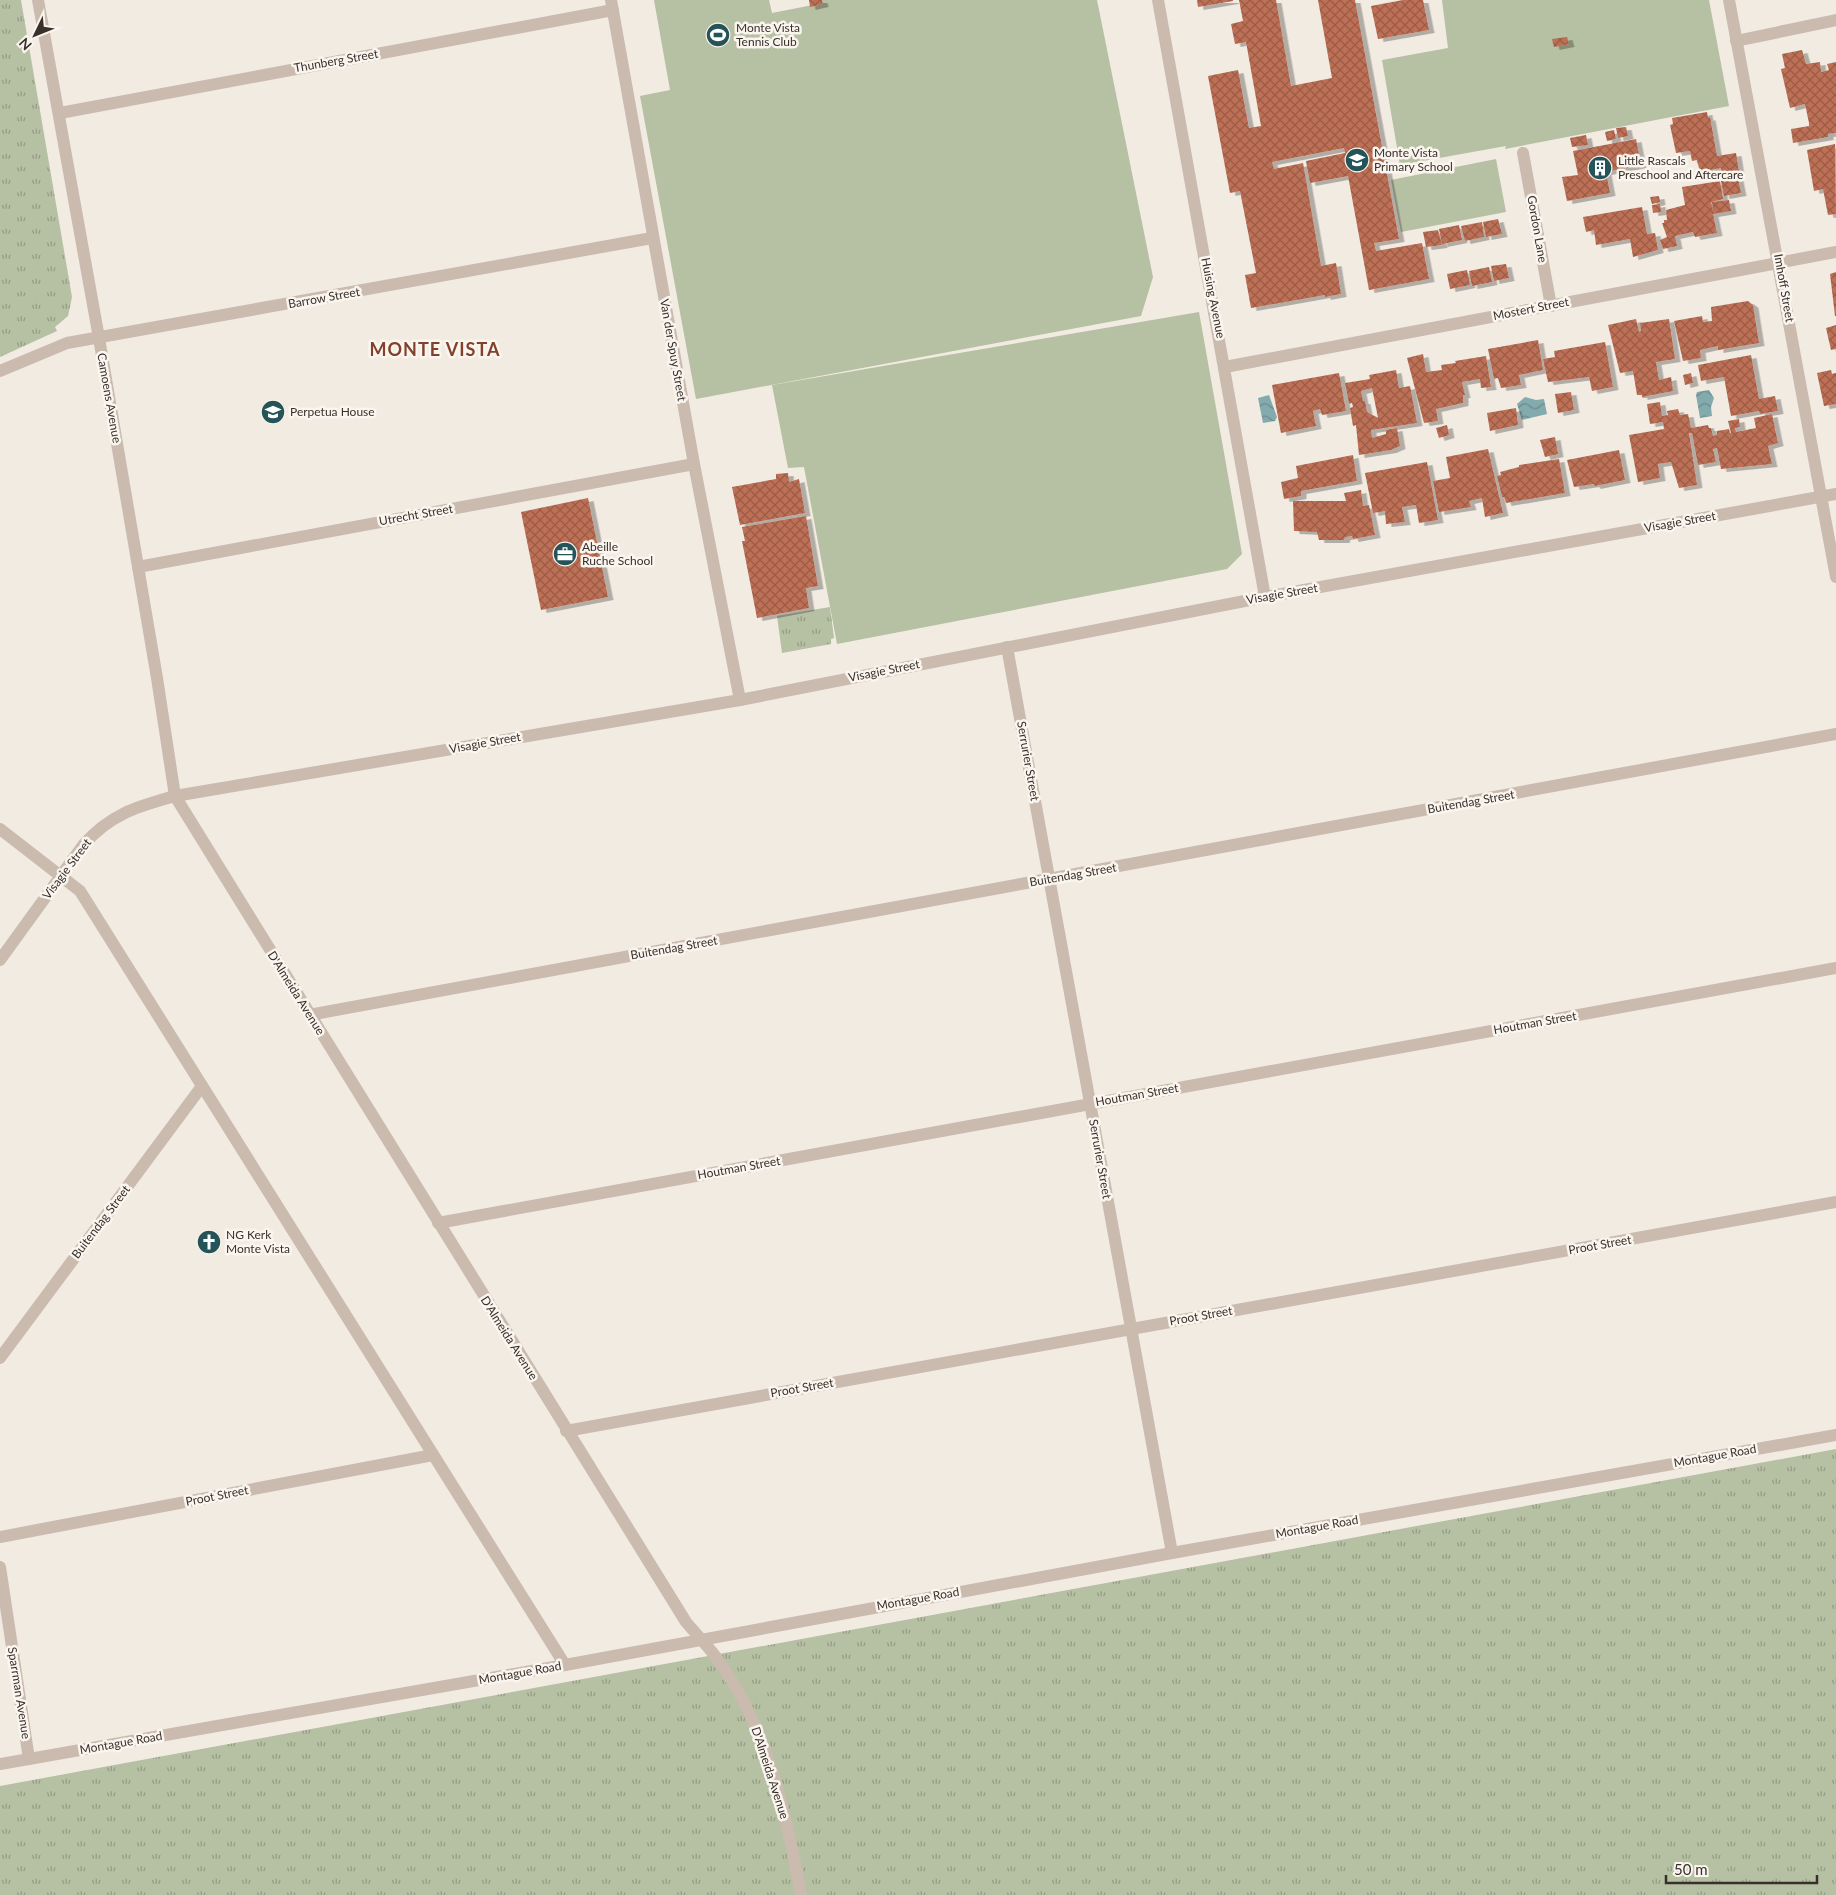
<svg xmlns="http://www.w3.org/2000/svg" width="1836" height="1895" viewBox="0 0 1836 1895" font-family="Lato,sans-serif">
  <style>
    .green { fill: #b6c0a2 }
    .park { fill: url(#park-tufts) }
    .water { fill: url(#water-waves) }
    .building { fill: url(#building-cross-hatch); fill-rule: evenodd; filter: url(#shadow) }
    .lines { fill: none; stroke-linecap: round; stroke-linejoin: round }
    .street { stroke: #cabbae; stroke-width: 12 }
    .labels { text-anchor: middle; stroke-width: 5; stroke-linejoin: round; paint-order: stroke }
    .poi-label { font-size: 12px; fill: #39302c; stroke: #faf5ee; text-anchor: start }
    .street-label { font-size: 12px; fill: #39302c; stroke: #faf5ee }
    .district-label { font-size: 18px; font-weight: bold; letter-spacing: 1px; fill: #82412b; stroke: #faf5ee }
  </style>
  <defs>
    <pattern id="park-tufts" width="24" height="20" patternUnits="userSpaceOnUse" patternTransform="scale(1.25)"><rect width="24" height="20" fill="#b6c0a2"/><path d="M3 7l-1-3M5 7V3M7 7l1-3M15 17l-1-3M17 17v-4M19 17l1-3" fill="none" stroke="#959c84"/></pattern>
    <pattern id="water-waves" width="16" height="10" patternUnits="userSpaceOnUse" patternTransform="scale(1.25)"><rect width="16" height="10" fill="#83aaad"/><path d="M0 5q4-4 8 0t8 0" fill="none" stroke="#6c8b8d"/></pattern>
    <pattern id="building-cross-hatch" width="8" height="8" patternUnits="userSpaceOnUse" patternTransform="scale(1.25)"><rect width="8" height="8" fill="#bd7055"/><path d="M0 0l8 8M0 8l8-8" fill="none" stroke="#9b5c47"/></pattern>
    <filter id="shadow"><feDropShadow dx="5.5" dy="3" stdDeviation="0" flood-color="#0004"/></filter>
  </defs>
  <rect width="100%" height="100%" fill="#f2ebe2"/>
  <!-- green -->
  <g class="green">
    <path d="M654,0H769L772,13L823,3L822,0H1097L1153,277L1141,316L696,399L640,96L670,90Z"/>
    <path d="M1442,0H1709L1729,106L1505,149L1506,146L1400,165L1382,60L1448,48Z"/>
    <path d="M1496,159L1506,212L1401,232L1391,180Z"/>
    <path d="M1199,312L1242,554L1227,569L837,644L804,467L788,468L772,385Z"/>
  </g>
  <!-- park -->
  <g class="park">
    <path d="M0,0H21L72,297L68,316L55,327L57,331L0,357Z"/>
    <path d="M830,607L834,638L831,639V644L782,653L777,616Z"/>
    <path d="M1836,1449V1895H0V1786Z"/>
  </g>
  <!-- water -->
  <g class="water">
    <path d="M1709,390L1714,398L1711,407L1712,416L1700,418L1696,395L1697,392Z"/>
    <path d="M1269,395L1277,417L1275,421L1263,423L1258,398Z"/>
    <path d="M1525,397L1536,400L1544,399L1547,414L1522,420L1517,404Z"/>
  </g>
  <!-- building -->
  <g class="building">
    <path d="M809,0H822L823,4L810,7Z"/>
    <path d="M1197,0H1233V1L1198,7Z"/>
    <path d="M1239,0H1276L1291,86L1332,78L1318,0H1355L1399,239L1374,243L1376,251L1422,243L1429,279L1369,290L1348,176L1310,183L1306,161L1345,153L1344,148L1272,162L1274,169L1303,163L1321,266L1336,263L1341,294L1325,297V295L1251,308L1245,275L1256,273L1240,191L1230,193L1208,76L1238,70L1249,128L1261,126L1246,42L1235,44L1231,24L1243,21Z"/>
    <path d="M1403,0H1423L1429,30L1378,39L1371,6Z"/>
    <path d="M1567,37L1569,44L1554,47L1552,39Z"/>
    <path d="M1802,50L1806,64L1820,62L1821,72L1829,70L1827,64L1836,62V133L1828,134V137L1793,143L1791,129L1809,126V123L1805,104L1790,108L1781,69L1785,68L1782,54Z"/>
    <path d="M1707,112L1708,118L1710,117L1717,156L1736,153L1739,172L1722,176L1721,168L1700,172L1697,160L1692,161L1690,151L1676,153L1670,125L1673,124L1672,118Z"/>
    <path d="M1626,127L1628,136L1618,138L1616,128Z"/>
    <path d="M1614,130L1616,139L1607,141L1605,132Z"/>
    <path d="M1586,135L1588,145L1572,147L1570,138Z"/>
    <path d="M1636,139L1641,165L1606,172L1610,193L1567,201L1562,177L1578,175L1573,151Z"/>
    <path d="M1835,144L1836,214L1828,215L1823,189L1814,191L1807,150Z"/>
    <path d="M1738,178L1741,193L1724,196L1721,181Z"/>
    <path d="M1720,181L1723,199L1711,202L1713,211L1712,202L1729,200L1731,211L1713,214L1717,233L1695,237L1693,232L1675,236L1677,246L1663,249L1660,240L1667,237L1662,223H1664V220H1667L1666,210L1685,205L1682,187Z"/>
    <path d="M1659,196L1660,202L1652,204L1650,197Z"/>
    <path d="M1660,204L1661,212L1653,213L1652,205Z"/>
    <path d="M1642,207L1647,234L1655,233L1658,250L1633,257L1630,239L1596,245L1594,230L1586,232L1583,217Z"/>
    <path d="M1498,219L1502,234L1486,237L1483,222Z"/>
    <path d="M1482,222L1484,237L1465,241L1461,226Z"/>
    <path d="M1459,225L1462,240L1442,244L1439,229Z"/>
    <path d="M1438,230L1442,245L1426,247L1423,232Z"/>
    <path d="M1506,264L1509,278L1494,281L1491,266Z"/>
    <path d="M1489,267L1492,282L1472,286L1469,271Z"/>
    <path d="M1467,270L1470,285L1450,289L1447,274Z"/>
    <path d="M1836,272V316H1835L1830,274Z"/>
    <path d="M1748,301L1753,305L1759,343L1718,350V346L1700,350L1701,358L1683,361L1674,321L1702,316L1703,322L1712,321L1711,307Z"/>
    <path d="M1636,319L1639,332L1641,331L1640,323L1669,319L1675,359L1656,362L1659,380L1671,377L1673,391L1642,397V395H1637L1633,371L1620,373L1608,325Z"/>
    <path d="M1836,325V349L1831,350L1826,328Z"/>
    <path d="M1538,340L1543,370L1519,375L1521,385L1501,388L1498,378L1494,379L1488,349Z"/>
    <path d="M1605,342L1613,387L1592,391L1589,377L1548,382L1543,359L1555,357L1554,351Z"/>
    <path d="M1423,354L1426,372L1442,370L1441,365L1456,363L1455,361L1486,356L1491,387L1481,388L1480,379L1462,382L1465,395H1463V403L1436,409L1438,421L1424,423L1407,358Z"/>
    <path d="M1751,355L1759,399L1775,396L1778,411L1760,414L1759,411L1731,416L1724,377L1701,381L1698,365Z"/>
    <path d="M1396,370L1399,388L1410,386L1417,423L1371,430L1372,438L1386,434V430L1397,428L1400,446L1391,450L1359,455L1356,425L1353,426L1350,408L1353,407L1352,403L1349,404L1345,383L1370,379L1369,375ZM1372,388L1378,418L1367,412L1365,401H1363L1361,391Z"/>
    <path d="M1831,370L1832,374L1836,373V404L1824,406L1817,373Z"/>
    <path d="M1339,373L1346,411L1322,415L1320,409L1313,411L1316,426L1281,433L1272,385Z"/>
    <path d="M1691,373L1693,383L1685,385L1683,375Z"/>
    <path d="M1571,392L1574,410L1558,413L1555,394Z"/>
    <path d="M1660,402L1662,416L1668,415L1667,411L1678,409L1680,415L1688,414L1691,428L1708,425L1709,428H1711L1713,436L1717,435V431L1729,429L1730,433H1731L1728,421L1739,419L1740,427L1735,428L1736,432L1756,428L1754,418L1772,414L1778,443L1768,446L1772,464L1721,469L1717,448L1713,449L1716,462L1698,465L1692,433H1689L1697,485L1679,488L1671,462L1658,464L1660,478L1638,482L1629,435L1664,429L1663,422L1650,424L1647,404Z"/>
    <path d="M1516,408L1518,425L1490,431L1487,413Z"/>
    <path d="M1447,425L1449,435L1439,438L1436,428Z"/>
    <path d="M1555,437L1558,454L1545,457L1540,440Z"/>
    <path d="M1488,449L1503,513L1485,517L1482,498L1469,501L1471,507L1439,512L1433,481L1450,478L1446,457Z"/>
    <path d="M1619,450L1625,480L1595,486L1594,484L1574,487L1567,460Z"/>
    <path d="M1353,455L1357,481L1301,491V496L1284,499L1281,482L1298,478L1296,466Z"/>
    <path d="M1559,459L1565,493L1506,503L1504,497H1502L1497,476L1501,475L1500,472L1519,467V465Z"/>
    <path d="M1427,462L1438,520L1419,523L1416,505L1402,507L1405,522L1386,524L1385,511L1373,513L1365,473Z"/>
    <path d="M788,473L789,482L799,479L805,513L740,525L732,487L776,479V474Z"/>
    <path d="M1361,490L1363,506L1369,505L1375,535L1353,539L1352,536L1345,537L1344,540H1319L1317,532L1294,531L1293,501H1346L1344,493Z"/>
    <path d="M588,498L608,597L541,610L521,512Z"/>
    <path d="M806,516L818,586L806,588L809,608L757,618L742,541H745L742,527Z"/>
  </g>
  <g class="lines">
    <!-- street -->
    <g class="street">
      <path d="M38,0L99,338L157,678L175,796L686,1622C696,1634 707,1645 716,1657C767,1726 786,1812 801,1895"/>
      <path d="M611,0L694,464L740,700"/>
      <path d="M1158,0L1265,597"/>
      <path d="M1729,0L1836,577"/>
      <path d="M1736,41L1836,20"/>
      <path d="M60,113L613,10"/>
      <path d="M1523,153L1551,306"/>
      <path d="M1225,367L1836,252"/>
      <path d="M0,371L67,343L652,238"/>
      <path d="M138,567L694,464"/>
      <path d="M1007,647L1172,1553"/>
      <path d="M0,829L80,891L565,1665"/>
      <path d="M0,960L84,844C112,813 137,807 175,796L740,700L1265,597L1836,494"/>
      <path d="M309,1015L1836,734"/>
      <path d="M438,1223L1836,968"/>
      <path d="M0,1358L202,1086"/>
      <path d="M566,1431L1836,1202"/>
      <path d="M0,1537L433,1455"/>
      <path d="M0,1567L29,1759"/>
      <path d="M0,1764L565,1665L1172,1553L1836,1435"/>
    </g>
  </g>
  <!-- icons -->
  <defs>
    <g id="stadium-disc" transform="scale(1.25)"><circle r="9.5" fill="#245358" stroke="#faf5ee"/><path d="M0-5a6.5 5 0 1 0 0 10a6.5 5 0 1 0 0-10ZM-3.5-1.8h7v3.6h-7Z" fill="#fff"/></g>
    <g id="school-disc" transform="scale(1.25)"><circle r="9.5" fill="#245358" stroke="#faf5ee"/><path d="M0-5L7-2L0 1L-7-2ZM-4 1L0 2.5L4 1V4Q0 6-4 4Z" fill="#fff"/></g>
    <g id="building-disc" transform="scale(1.25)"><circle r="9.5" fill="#245358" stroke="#faf5ee"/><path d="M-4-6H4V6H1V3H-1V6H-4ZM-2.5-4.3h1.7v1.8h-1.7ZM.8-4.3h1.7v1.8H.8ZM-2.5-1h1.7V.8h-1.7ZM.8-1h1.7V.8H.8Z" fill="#fff"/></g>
    <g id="office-disc" transform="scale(1.25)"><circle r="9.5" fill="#245358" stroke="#faf5ee"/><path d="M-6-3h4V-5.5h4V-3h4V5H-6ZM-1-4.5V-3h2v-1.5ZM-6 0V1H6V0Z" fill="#fff"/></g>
    <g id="church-disc" transform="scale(1.25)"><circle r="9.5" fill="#245358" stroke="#faf5ee"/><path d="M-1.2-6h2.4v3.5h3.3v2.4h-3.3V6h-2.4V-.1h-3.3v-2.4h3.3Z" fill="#fff"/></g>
  </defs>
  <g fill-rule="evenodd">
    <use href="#stadium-disc" x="718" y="35"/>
    <use href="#school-disc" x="1357" y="160"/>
    <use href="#building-disc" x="1600" y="168"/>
    <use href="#school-disc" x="273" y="412"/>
    <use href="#office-disc" x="565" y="554"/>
    <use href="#church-disc" x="209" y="1242"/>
  </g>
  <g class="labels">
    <!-- poi labels -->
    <g class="poi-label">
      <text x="736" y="32">Monte Vista<tspan x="736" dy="14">Tennis Club</tspan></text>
      <text x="1374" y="157">Monte Vista<tspan x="1374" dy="14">Primary School</tspan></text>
      <text x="1618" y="165">Little Rascals<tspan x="1618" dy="14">Preschool and Aftercare</tspan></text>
      <text x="290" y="416">Perpetua House</text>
      <text x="582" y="551">Abeille<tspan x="582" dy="14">Ruche School</tspan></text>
      <text x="226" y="1239">NG Kerk<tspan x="226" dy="14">Monte Vista</tspan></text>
    </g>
    <!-- street labels -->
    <g class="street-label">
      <text transform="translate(336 61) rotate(-10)" y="4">Thunberg Street</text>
      <text transform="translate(1537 229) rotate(80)" y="4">Gordon Lane</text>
      <text transform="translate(1784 288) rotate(80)" y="4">Imhoff Street</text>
      <text transform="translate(324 298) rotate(-10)" y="4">Barrow Street</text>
      <text transform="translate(1213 298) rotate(79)" y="4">Huising Avenue</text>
      <text transform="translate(1531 309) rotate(-11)" y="4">Mostert Street</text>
      <text transform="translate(673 350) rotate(80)" y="4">Van der Spuy Street</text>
      <text transform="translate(109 398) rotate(80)" y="4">Camoens Avenue</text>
      <text transform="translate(416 515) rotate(-10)" y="4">Utrecht Street</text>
      <text transform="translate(1680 522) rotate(-10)" y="4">Visagie Street</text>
      <text transform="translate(1282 594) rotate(-10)" y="4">Visagie Street</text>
      <text transform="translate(884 671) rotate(-11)" y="4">Visagie Street</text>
      <text transform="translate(485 743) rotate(-10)" y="4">Visagie Street</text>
      <text transform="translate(1028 761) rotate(80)" y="4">Serrurier Street</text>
      <text transform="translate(1471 802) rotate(-10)" y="4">Buitendag Street</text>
      <text transform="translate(67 869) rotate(-53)" y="4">Visagie Street</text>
      <text transform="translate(1073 875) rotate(-10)" y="4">Buitendag Street</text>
      <text transform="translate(674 948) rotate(-10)" y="4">Buitendag Street</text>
      <text transform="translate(296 993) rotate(58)" y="4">D'Almeida Avenue</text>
      <text transform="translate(1535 1023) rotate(-10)" y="4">Houtman Street</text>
      <text transform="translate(1137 1095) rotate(-10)" y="4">Houtman Street</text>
      <text transform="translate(1100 1159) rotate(80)" y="4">Serrurier Street</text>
      <text transform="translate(739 1168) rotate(-10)" y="4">Houtman Street</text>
      <text transform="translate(101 1222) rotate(-53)" y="4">Buitendag Street</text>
      <text transform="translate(1600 1245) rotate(-10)" y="4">Proot Street</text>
      <text transform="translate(1201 1316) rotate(-10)" y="4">Proot Street</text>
      <text transform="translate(509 1338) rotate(58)" y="4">D'Almeida Avenue</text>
      <text transform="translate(802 1388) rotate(-10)" y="4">Proot Street</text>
      <text transform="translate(1715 1456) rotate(-10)" y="4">Montague Road</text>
      <text transform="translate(217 1496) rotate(-11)" y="4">Proot Street</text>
      <text transform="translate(1317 1527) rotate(-10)" y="4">Montague Road</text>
      <text transform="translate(918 1599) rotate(-10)" y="4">Montague Road</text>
      <text transform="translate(520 1673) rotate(-10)" y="4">Montague Road</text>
      <text transform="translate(19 1693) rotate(81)" y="4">Sparrman Avenue</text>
      <text transform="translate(121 1743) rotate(-10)" y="4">Montague Road</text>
      <text transform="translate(770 1773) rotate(72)" y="4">D'Almeida Avenue</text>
    </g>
    <!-- district labels -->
    <g class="district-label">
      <text x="435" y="356">MONTE VISTA</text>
    </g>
  </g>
  <!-- north arrow -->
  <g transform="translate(35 35) rotate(227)" stroke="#faf5ee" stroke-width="4" paint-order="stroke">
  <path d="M0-4L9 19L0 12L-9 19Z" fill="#39302c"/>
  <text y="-8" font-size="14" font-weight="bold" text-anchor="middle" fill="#39302c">N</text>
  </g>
  <!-- scale -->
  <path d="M1666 1875v8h151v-8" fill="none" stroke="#39302c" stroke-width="2.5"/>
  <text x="1674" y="1875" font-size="15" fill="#39302c" stroke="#faf5ee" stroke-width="4" paint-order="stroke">50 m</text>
</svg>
